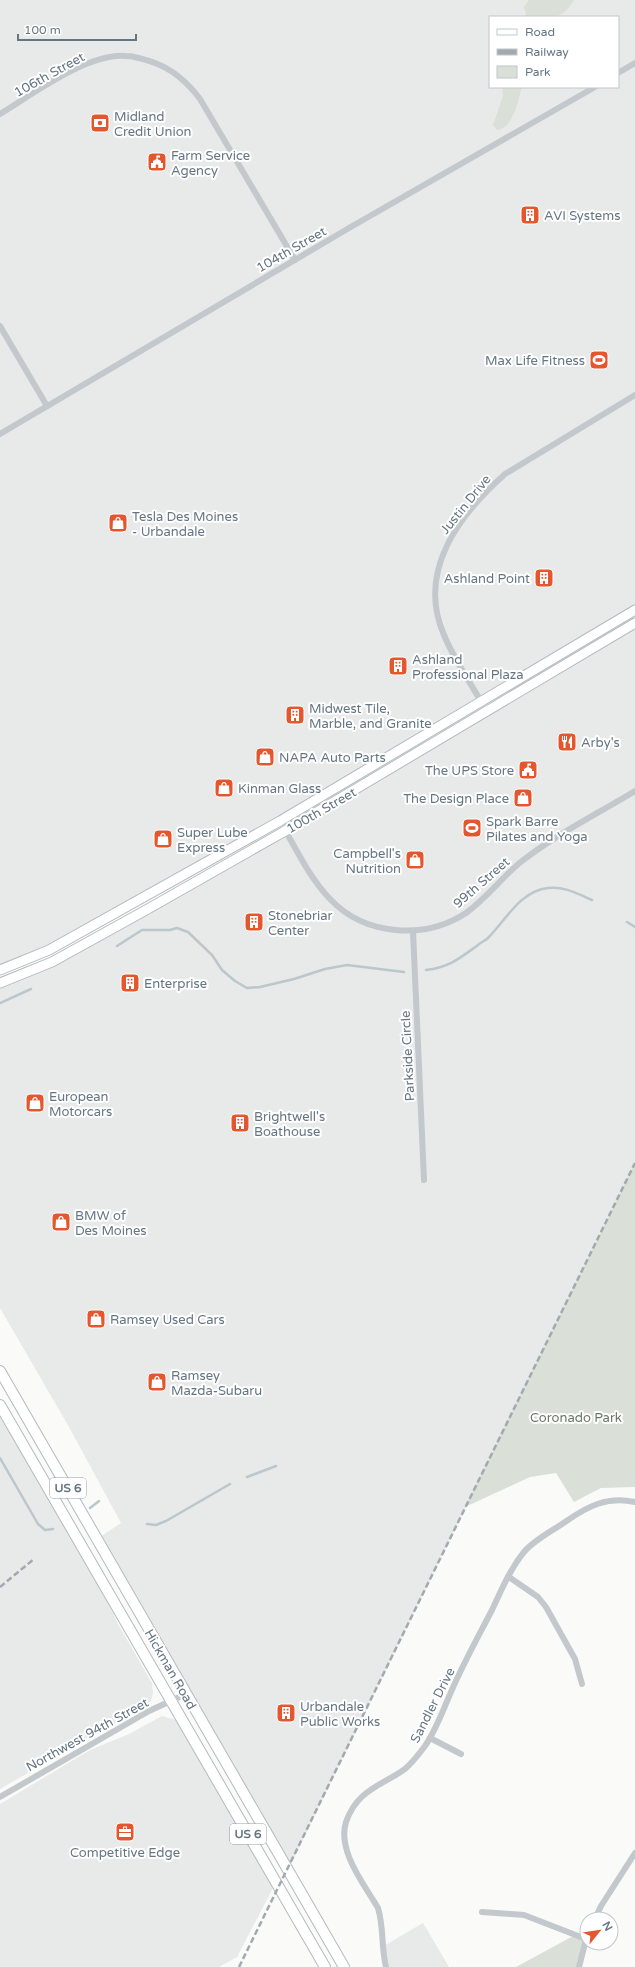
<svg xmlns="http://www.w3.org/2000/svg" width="635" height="1967" viewBox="0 0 635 1967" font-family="'Varela Round',sans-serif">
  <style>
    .built { fill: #e8e9e9; fill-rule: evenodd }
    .green { fill: #dadfd7 }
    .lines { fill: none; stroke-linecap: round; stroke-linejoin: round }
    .stream { stroke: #bbc7cb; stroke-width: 2.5 }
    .secondary-casing { stroke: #b3babf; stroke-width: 11 }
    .primary-casing { stroke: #b5babe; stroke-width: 12 }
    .street { stroke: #c3c8cc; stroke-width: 6 }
    .secondary { stroke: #fff; stroke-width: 9 }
    .primary { stroke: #fff; stroke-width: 10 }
    .rail { stroke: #a2aab0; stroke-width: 2.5; stroke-dasharray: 6 3; stroke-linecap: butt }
    .labels { text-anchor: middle; stroke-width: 4; stroke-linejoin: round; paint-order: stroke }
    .shield { fill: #fff; stroke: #939fa8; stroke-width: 1 }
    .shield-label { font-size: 12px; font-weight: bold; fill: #657683 }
    .street-label { font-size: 13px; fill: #657683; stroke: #fff }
    .poi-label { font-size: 13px; fill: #657683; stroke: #fff; text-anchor: start }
    .park-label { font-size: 13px; fill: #687a64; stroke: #fff }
  </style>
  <rect width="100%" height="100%" fill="#fafaf8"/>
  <!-- built -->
  <g class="built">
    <path d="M0,0H635V610L49,950L0,970ZM490,17H618V87H490Z"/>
    <path d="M635,623V1163L288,1870L97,1539L121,1523L69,1427L0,1308V983L53,962Z"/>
    <path d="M0,1414L96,1578L118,1624L152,1683L153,1693L151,1701L145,1706L0,1789Z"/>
    <path d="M162,1716L176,1720L274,1886L237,1957L219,1967H0V1804L90,1750L129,1734Z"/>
    <path d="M423,1923L449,1967H386L382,1947Z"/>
  </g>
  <!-- green -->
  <g class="green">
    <path d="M529,0H574C560,23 549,17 524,17L526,14L524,7Z"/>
    <path d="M502,87H522C518,101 513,129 497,130L493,125L503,96Z"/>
    <path d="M635,1163V1487L601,1488L574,1502L556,1473L530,1477L465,1507Z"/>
    <path d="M575,1935L586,1939L579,1967H516Z"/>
  </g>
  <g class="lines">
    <!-- stream -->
    <g class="stream">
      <path d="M627,922L635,927"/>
      <path d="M117,946L142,930H170L177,928L188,932L212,955L222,970L235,981L247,988L260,987L294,979L325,969L347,965L404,972"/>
      <path d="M426,970C450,967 460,958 478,945C481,942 485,941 488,938C506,920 520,891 548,888C564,886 578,894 592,900"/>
      <path d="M0,1003L31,989"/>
      <path d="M0,1458L38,1524L45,1530L53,1529"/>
      <path d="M247,1477L276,1466"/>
      <path d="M90,1508L99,1501"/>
      <path d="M147,1524L156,1525L166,1521L230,1484"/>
    </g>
    <!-- secondary casing -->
    <g class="secondary-casing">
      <g id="secondary">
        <path d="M0,970L49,950L280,821L635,610"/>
        <path d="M0,983L52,962L146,910L285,831L635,623"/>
      </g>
    </g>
    <!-- primary casing -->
    <g class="primary-casing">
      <g id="primary">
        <path d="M0,1371L344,1967"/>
        <path d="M0,1405L325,1967"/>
      </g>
    </g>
    <!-- street -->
    <g class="street">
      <path d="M618,73L635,63"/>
      <path d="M0,114C33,94 87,53 126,56C136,56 146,60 155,63C174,70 188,83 200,99L295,260"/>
      <path d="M0,326L47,406"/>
      <path d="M0,434L349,228L595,87"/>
      <path d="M487,712C473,686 455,662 444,635C416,571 459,515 505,474L635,395"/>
      <path d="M280,821C295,847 309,877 330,899C365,936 425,940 466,913C487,898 502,877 522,861C557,834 597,814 635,791"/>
      <path d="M413,931L424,1180"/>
      <path d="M509,1577L538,1597L546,1607L575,1659L582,1684"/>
      <path d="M430,1738L461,1754"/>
      <path d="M0,1797L149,1711L186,1694"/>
      <path d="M482,1912L524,1915L586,1939"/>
      <path d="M595,1919L601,1906L635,1853"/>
      <path d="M386,1967C381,1947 384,1927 378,1908C364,1884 337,1851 346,1822C357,1790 381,1786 405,1769C413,1762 419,1754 425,1746C436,1730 443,1710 451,1692C463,1664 478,1637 492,1610C501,1591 510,1569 524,1552C534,1540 552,1531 565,1522C588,1506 607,1496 635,1502"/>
      <path d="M579,1967L587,1936"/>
    </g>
    <!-- secondary -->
    <use href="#secondary" class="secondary"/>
    <!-- primary -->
    <use href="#primary" class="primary"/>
    <!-- rail -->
    <g class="rail">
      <path d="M0,1587L34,1559"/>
      <path d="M239,1967L635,1163"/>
    </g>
  </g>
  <!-- icons -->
  <defs>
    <g id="bank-square" transform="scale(1)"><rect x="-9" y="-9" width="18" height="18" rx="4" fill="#e4572e" stroke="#fff"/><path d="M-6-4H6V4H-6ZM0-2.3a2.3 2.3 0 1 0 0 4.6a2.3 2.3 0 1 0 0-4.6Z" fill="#fff"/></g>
    <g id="civic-square" transform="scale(1)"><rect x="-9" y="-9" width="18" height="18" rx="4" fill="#e4572e" stroke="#fff"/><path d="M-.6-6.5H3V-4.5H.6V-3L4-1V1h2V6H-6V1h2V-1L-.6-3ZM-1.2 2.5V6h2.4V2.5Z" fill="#fff"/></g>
    <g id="building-square" transform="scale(1)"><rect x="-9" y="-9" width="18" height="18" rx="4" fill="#e4572e" stroke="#fff"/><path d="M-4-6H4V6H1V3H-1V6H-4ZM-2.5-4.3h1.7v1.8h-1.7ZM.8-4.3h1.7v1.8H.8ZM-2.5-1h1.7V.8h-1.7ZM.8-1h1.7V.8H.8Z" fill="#fff"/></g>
    <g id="stadium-square" transform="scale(1)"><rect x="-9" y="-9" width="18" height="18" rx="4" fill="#e4572e" stroke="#fff"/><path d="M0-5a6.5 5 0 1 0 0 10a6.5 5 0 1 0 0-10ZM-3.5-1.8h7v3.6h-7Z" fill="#fff"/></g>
    <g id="shop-square" transform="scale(1)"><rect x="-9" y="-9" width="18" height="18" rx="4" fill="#e4572e" stroke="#fff"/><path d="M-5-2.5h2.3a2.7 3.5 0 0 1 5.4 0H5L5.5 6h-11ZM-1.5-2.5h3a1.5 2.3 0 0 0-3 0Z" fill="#fff"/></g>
    <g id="restaurant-square" transform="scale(1)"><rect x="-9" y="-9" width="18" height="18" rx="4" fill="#e4572e" stroke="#fff"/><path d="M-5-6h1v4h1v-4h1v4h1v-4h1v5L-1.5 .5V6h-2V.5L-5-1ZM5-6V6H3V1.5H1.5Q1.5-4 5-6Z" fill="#fff"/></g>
    <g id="office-square" transform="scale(1)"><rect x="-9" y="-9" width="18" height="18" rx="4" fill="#e4572e" stroke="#fff"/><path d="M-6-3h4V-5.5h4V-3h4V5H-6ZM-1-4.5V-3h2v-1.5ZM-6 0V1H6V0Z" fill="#fff"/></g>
  </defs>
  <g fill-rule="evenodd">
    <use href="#bank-square" x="100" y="123"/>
    <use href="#civic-square" x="157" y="162"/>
    <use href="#building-square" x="530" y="215"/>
    <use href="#stadium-square" x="599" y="360"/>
    <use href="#shop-square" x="118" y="523"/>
    <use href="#building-square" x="544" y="578"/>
    <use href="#building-square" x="398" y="666"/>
    <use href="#building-square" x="295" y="715"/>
    <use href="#restaurant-square" x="567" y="742"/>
    <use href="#shop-square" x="265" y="757"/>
    <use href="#civic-square" x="528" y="770"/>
    <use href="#shop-square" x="224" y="788"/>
    <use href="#shop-square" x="523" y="798"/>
    <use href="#stadium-square" x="472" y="828"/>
    <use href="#shop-square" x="163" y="839"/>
    <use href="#shop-square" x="415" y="860"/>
    <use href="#building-square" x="254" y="922"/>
    <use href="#building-square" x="130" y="983"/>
    <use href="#shop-square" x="35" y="1103"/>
    <use href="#building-square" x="240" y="1123"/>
    <use href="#shop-square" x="61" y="1222"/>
    <use href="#shop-square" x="96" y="1319"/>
    <use href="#shop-square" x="157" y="1382"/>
    <use href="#building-square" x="286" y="1713"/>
    <use href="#office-square" x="125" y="1832"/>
  </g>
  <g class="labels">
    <!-- shield labels -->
    <g class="shield">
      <rect x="50" y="1478" width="36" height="20" rx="3"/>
      <rect x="230" y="1824" width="36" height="20" rx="3"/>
    </g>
    <g class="shield-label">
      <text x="68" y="1492">US 6</text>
      <text x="248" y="1838">US 6</text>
    </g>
    <!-- street labels -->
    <g class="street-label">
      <text transform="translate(49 74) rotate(-29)" y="5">106th Street</text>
      <text transform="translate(291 249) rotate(-30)" y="5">104th Street</text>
      <text transform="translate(465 504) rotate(-51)" y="5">Justin Drive</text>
      <text transform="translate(321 810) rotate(-30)" y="5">100th Street</text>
      <text transform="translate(481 882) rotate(-41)" y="5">99th Street</text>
      <text transform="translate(407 1056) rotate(-93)" y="5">Parkside Circle</text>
      <text transform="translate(171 1669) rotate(60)" y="5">Hickman Road</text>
      <text transform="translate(432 1705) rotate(-63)" y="5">Sandler Drive</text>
      <text transform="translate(87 1734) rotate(-29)" y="5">Northwest 94th Street</text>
    </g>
    <!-- poi labels -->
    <g class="poi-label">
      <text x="114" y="121">Midland<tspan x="114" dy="15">Credit Union</tspan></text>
      <text x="171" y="160">Farm Service<tspan x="171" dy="15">Agency</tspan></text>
      <text x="544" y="220">AVI Systems</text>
      <text x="585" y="365" text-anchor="end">Max Life Fitness</text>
      <text x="132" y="521">Tesla Des Moines<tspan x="132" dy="15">- Urbandale</tspan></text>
      <text x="530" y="583" text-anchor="end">Ashland Point</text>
      <text x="412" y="664">Ashland<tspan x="412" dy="15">Professional Plaza</tspan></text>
      <text x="309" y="713">Midwest Tile,<tspan x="309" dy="15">Marble, and Granite</tspan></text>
      <text x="581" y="747">Arby's</text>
      <text x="279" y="762">NAPA Auto Parts</text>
      <text x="514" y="775" text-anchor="end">The UPS Store</text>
      <text x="238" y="793">Kinman Glass</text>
      <text x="509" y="803" text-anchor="end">The Design Place</text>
      <text x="486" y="826">Spark Barre<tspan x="486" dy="15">Pilates and Yoga</tspan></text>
      <text x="177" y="837">Super Lube<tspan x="177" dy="15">Express</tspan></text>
      <text x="401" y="858" text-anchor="end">Campbell's<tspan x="401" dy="15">Nutrition</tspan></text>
      <text x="268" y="920">Stonebriar<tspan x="268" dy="15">Center</tspan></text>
      <text x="144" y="988">Enterprise</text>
      <text x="49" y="1101">European<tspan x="49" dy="15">Motorcars</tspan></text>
      <text x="254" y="1121">Brightwell's<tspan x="254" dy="15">Boathouse</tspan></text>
      <text x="75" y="1220">BMW of<tspan x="75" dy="15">Des Moines</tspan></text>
      <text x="110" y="1324">Ramsey Used Cars</text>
      <text x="171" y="1380">Ramsey<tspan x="171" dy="15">Mazda-Subaru</tspan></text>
      <text x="300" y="1711">Urbandale<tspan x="300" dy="15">Public Works</tspan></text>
      <text x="125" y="1857" text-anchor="middle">Competitive Edge</text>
    </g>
    <!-- park labels -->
    <g class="park-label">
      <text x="576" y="1422">Coronado Park</text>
    </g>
  </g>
  <!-- legend -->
  <rect x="489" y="16" width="130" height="72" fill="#ffffff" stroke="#c1c8cd"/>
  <rect x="497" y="29" width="20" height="6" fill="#ffffff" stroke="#c1c8cd"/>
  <text x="525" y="36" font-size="12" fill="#657683">Road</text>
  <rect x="497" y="49" width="20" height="6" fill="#a2aab0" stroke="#c1c8cd"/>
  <text x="525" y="56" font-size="12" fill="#657683">Railway</text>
  <rect x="497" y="66" width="20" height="12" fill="#dadfd7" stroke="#c1c8cd"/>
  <text x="525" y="76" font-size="12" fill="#657683">Park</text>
  <!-- north arrow -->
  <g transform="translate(599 1931) rotate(60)"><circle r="19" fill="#ffffff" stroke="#c1c8cd"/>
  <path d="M0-3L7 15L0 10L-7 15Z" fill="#e4572e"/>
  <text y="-6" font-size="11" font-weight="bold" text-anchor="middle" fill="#657683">N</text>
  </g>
  <!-- scale -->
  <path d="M18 34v6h118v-6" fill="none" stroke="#657683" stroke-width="2"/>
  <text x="24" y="34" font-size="12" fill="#657683" stroke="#ffffff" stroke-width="3" paint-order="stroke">100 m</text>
</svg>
